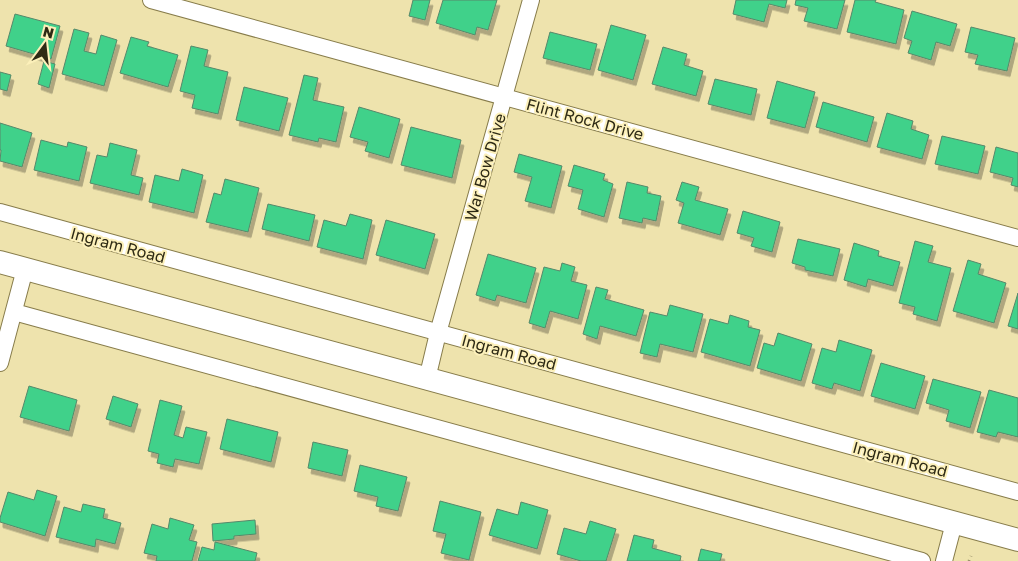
<svg xmlns="http://www.w3.org/2000/svg" width="1018" height="561" viewBox="0 0 1018 561" font-family="'Golos Text',sans-serif">
  <style>
    .building { fill: #40d18a; stroke: #56886a; filter: url(#shadow) }
    .lines { fill: none; stroke-linecap: round; stroke-linejoin: round }
    .street-casing { stroke: #877c4b; stroke-width: 18 }
    .secondary-casing { stroke: #877c4b; stroke-width: 24 }
    .path { stroke: #8e8661; stroke-width: 3; stroke-dasharray: 1 4; stroke-linecap: butt }
    .street { stroke: #fff; stroke-width: 16 }
    .secondary { stroke: #fff; stroke-width: 22 }
    .labels { text-anchor: middle; stroke-width: 4; stroke-linejoin: round; paint-order: stroke }
    .street-label { font-size: 16px; fill: #2e2a15; stroke: #fcf0ba }
  </style>
  <defs>
    <filter id="shadow"><feDropShadow dx="3" dy="5.5" stdDeviation="0" flood-color="#0004"/></filter>
  </defs>
  <rect width="100%" height="100%" fill="#eee3ad"/>
  <!-- building -->
  <g class="building">
    <path d="M413,0H430L425,20L409,16Z"/>
    <path d="M443,0H497L488,30L477,27L475,35L436,23Z"/>
    <path d="M736,0H787L785,8L769,4L764,22L733,14Z"/>
    <path d="M796,0H845L837,29L804,21L808,8L795,5Z"/>
    <path d="M855,0H876L875,2L904,10L896,44L847,32Z"/>
    <path d="M912,11L957,24L950,46L936,42L931,60L908,53L912,41L904,38Z"/>
    <path d="M15,14L60,26L51,59L6,46Z"/>
    <path d="M611,25L646,35L633,80L598,70Z"/>
    <path d="M971,27L1015,38L1007,71L975,64L978,55L965,52Z"/>
    <path d="M74,29L89,33L84,51L96,54L101,35L117,40L104,86L62,74Z"/>
    <path d="M550,32L597,44L590,70L543,58Z"/>
    <path d="M131,37L149,42L147,46L178,55L168,87L120,73Z"/>
    <path d="M191,46L208,50L204,66L228,72L218,114L192,108L195,95L180,91Z"/>
    <path d="M663,47L687,54L684,65L703,71L696,96L652,84Z"/>
    <path d="M44,61L55,64L49,88L38,84Z"/>
    <path d="M0,72L11,75L7,91L0,89Z"/>
    <path d="M304,75L318,78L313,100L344,107L336,142L319,138L318,142L289,135Z"/>
    <path d="M715,79L757,89L751,115L708,104Z"/>
    <path d="M777,81L815,92L805,128L767,118Z"/>
    <path d="M244,87L288,98L279,131L236,120Z"/>
    <path d="M823,102L874,117L867,142L816,127Z"/>
    <path d="M359,107L400,119L389,158L365,151L368,142L350,137Z"/>
    <path d="M887,113L913,121L911,129L929,135L922,159L877,147Z"/>
    <path d="M0,123L32,133L22,167L0,161L1,150H0Z"/>
    <path d="M411,127L461,140L452,178L401,165Z"/>
    <path d="M942,136L985,146L978,174L935,164Z"/>
    <path d="M41,140L67,147L68,142L87,147L79,181L34,170Z"/>
    <path d="M110,143L137,150L131,175L143,178L139,195L90,183L97,155L107,157Z"/>
    <path d="M996,147L1018,153V187L1011,185L1013,178L990,172Z"/>
    <path d="M519,154L562,166L551,208L525,201L532,177L514,172Z"/>
    <path d="M574,165L605,174L603,180L613,184L604,217L578,209L583,190L568,186Z"/>
    <path d="M182,169L203,175L194,213L149,202L155,175L179,181Z"/>
    <path d="M225,179L259,188L248,232L206,222L214,193L221,195Z"/>
    <path d="M627,182L648,187L647,193L661,196L656,221L643,218L642,223L619,218Z"/>
    <path d="M682,182L699,187L695,200L728,209L720,235L678,223L684,203L676,200Z"/>
    <path d="M268,204L315,215L309,241L262,229Z"/>
    <path d="M743,211L780,222L772,252L751,246L754,238L737,233Z"/>
    <path d="M350,214L372,220L363,259L317,247L324,220L346,226Z"/>
    <path d="M386,220L435,234L425,269L376,255Z"/>
    <path d="M798,239L840,249L833,276L805,270V267L792,263Z"/>
    <path d="M915,241L933,246L928,262L951,268L937,321L913,314L915,307L899,303Z"/>
    <path d="M854,243L879,251L878,256L900,262L893,286L868,279L866,287L844,280Z"/>
    <path d="M488,254L536,268L526,303L497,295L495,301L476,295Z"/>
    <path d="M968,260L981,264L978,274L1006,283L994,323L953,311Z"/>
    <path d="M562,263L575,267L571,281L587,285L578,319L550,311L545,328L529,323L544,267L560,271Z"/>
    <path d="M596,287L608,290L605,299L644,310L636,336L600,326L597,339L583,334Z"/>
    <path d="M1018,293V329L1008,326Z"/>
    <path d="M670,305L703,314L693,352L660,344L657,357L640,353L650,312L667,316Z"/>
    <path d="M730,315L749,321L748,327L760,330L750,366L701,352L710,319L728,324Z"/>
    <path d="M778,333L812,344L801,381L757,368L764,343L774,346Z"/>
    <path d="M839,340L872,350L860,391L834,383L832,389L812,383L822,348L836,352Z"/>
    <path d="M881,363L925,376L915,409L871,396Z"/>
    <path d="M933,379L981,392L970,428L946,421L949,410L926,403Z"/>
    <path d="M29,386L77,400L69,431L20,417Z"/>
    <path d="M989,390L1018,398V437L998,432L996,437L977,432Z"/>
    <path d="M113,396L138,404L131,427L106,419Z"/>
    <path d="M160,400L182,406L174,435L183,438L186,427L207,432L199,464L175,459L173,467L157,463L159,454L148,451Z"/>
    <path d="M227,419L278,432L271,462L220,449Z"/>
    <path d="M313,442L348,450L342,476L308,468Z"/>
    <path d="M360,465L407,477L398,511L376,506L378,497L354,491Z"/>
    <path d="M37,490L57,496L45,536L0,522V518L8,492L34,500Z"/>
    <path d="M440,501L481,512L469,560L441,553L446,534L433,531Z"/>
    <path d="M521,502L548,510L537,549L489,535L497,509L518,515Z"/>
    <path d="M83,504L105,509L103,518L121,523L115,544L96,539L95,547L56,537L64,507L81,512Z"/>
    <path d="M170,518L194,525L189,540L197,542L192,561H156L157,556L144,553L152,524L168,529Z"/>
    <path d="M255,520L256,534L234,536V539L213,541L212,524Z"/>
    <path d="M590,521L616,529L606,561H581L557,554L564,528L586,534Z"/>
    <path d="M634,535L654,540L652,548L681,556L680,561H627Z"/>
    <path d="M215,542L257,553L255,561H198L202,547L214,550Z"/>
    <path d="M701,549L722,554L720,561H698Z"/>
  </g>
  <g class="lines">
    <!-- street casing -->
    <g class="street-casing">
      <g id="street">
        <path d="M151,0L1018,238"/>
        <path d="M0,212L1018,492"/>
        <path d="M14,312L922,561"/>
        <path d="M0,363L25,269"/>
        <path d="M427,379L438,333L531,0"/>
        <path d="M944,561L954,523"/>
      </g>
    </g>
    <!-- secondary casing -->
    <g class="secondary-casing">
      <path id="secondary" d="M0,262L1018,540"/>
    </g>
    <!-- path -->
    <path class="path" d="M969,561L971,556"/>
    <!-- street -->
    <use href="#street" class="street"/>
    <!-- secondary -->
    <use href="#secondary" class="secondary"/>
  </g>
  <g class="labels">
    <!-- street labels -->
    <g class="street-label">
      <text transform="translate(585 119) rotate(15)" y="6">Flint Rock Drive</text>
      <text transform="translate(485 167) rotate(-74)" y="6">War Bow Drive</text>
      <text transform="translate(118 245) rotate(15)" y="6">Ingram Road</text>
      <text transform="translate(509 352) rotate(15)" y="6">Ingram Road</text>
      <text transform="translate(900 459) rotate(15)" y="6">Ingram Road</text>
    </g>
  </g>
  <!-- north arrow -->
  <g transform="translate(45 45) rotate(15)" stroke="#fcf0ba" stroke-width="4" paint-order="stroke">
  <path d="M0-4L9 19L0 12L-9 19Z" fill="#2e2a15"/>
  <text y="-8" font-size="14" font-weight="bold" text-anchor="middle" fill="#2e2a15">N</text>
  </g>
</svg>
